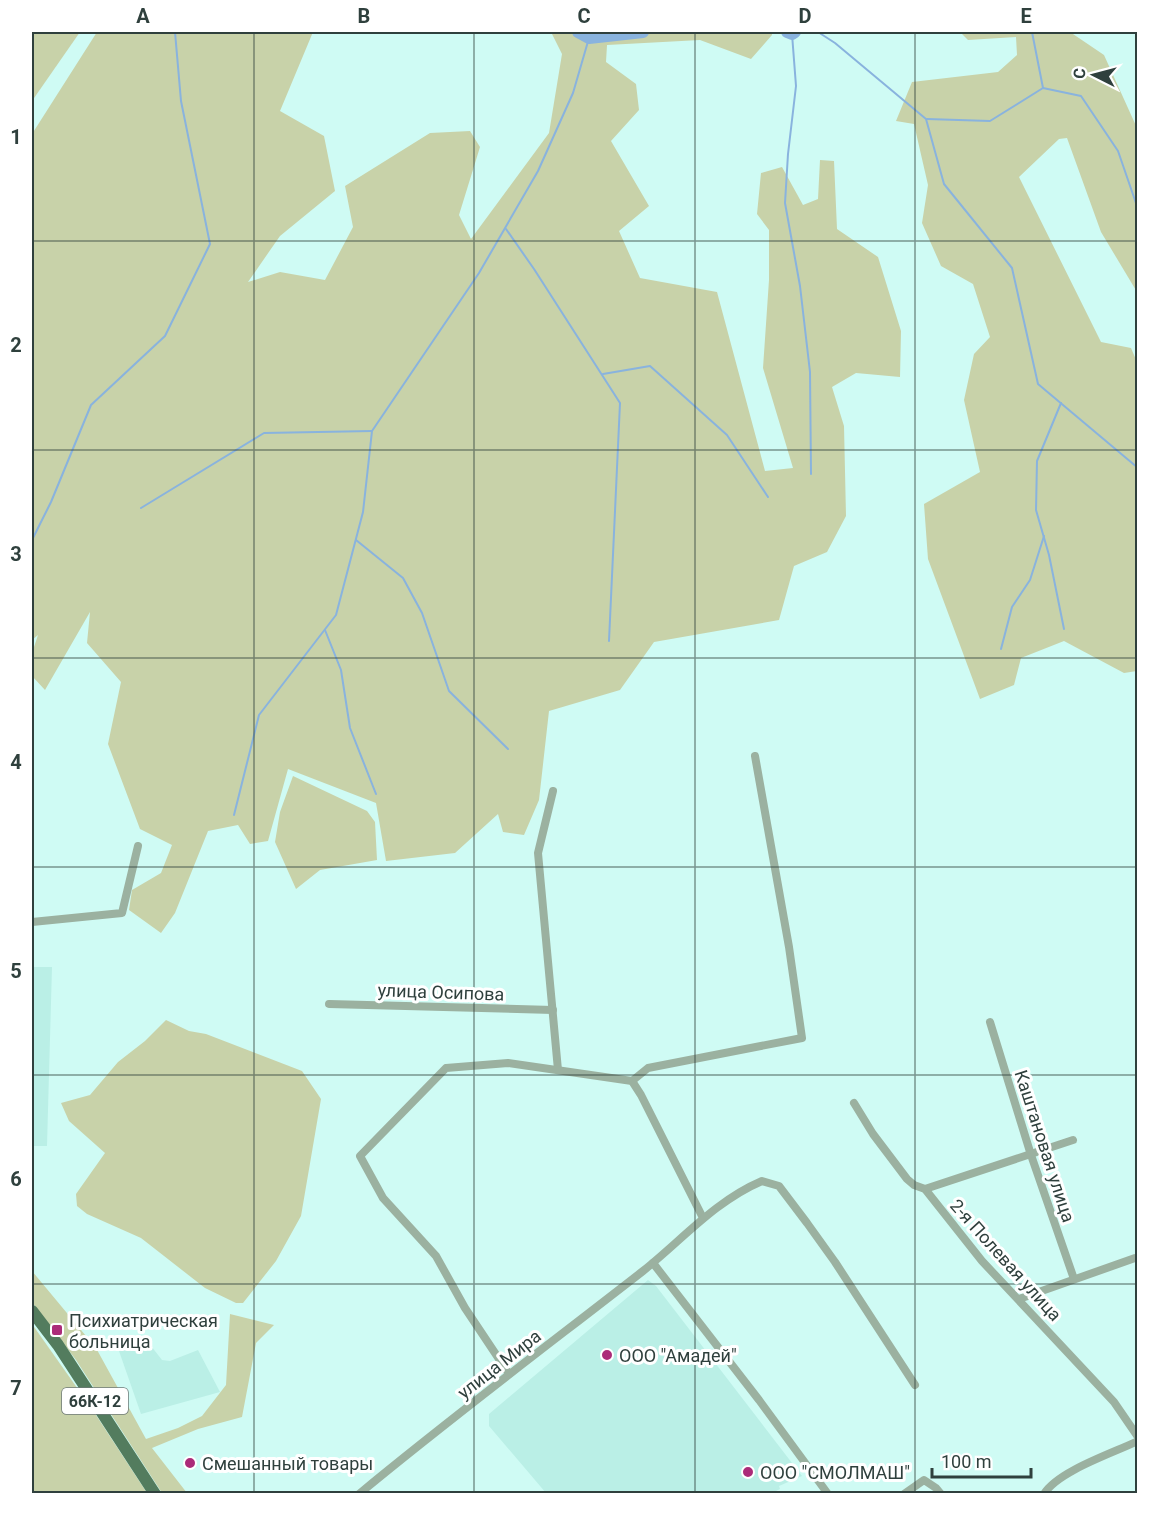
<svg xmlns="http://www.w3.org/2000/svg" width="1169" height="1525" font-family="Roboto,sans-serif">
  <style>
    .built { fill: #baefe6 }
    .green { fill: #c8d2a9 }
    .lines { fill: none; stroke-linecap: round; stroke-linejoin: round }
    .stream { stroke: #89b3de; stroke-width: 2 }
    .river { stroke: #89b3de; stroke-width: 12 }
    .minor { stroke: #9bb1a0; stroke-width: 8 }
    .primary { stroke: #537c5e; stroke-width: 12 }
    .grid { fill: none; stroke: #2f403d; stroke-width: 1.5; stroke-opacity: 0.55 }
    .poi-dot { fill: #ab2b79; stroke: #fff; stroke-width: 2 }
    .labels { text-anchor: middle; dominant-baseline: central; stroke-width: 6; stroke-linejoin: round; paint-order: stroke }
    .shield { fill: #fff; stroke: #6d7977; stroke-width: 1.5 }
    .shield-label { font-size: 16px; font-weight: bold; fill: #2f403d }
    .street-label { font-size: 18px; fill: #2f403d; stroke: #fff }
    .poi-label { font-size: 18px; fill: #2f403d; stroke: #fff; text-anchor: start }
    .neatline { fill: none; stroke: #2f403d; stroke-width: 2 }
    .grid-label { font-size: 20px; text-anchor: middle; font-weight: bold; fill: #2f403d }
  </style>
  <rect width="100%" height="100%" fill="#cffbf4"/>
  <g class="built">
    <polygon points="32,967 52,967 47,1146 32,1146"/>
    <polygon points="648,1280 656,1286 802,1476 779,1486 780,1489 772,1493 546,1493 489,1426 489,1414"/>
    <polygon points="144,1337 162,1360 170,1361 198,1350 220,1392 141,1414 119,1351"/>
  </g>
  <g class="green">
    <polygon points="32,32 80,32 32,101"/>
    <polygon points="97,32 313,32 280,111 324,136 335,191 280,236 248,282 280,272 325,280 353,227 345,186 430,133 470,131 480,147 459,215 471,239 549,133 562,54 551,32 772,32 772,35 751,59 700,40 607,45 606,62 636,84 639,110 611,141 649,206 619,231 640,278 717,292 765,471 793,468 763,368 769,280 769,230 757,214 761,173 782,167 803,205 818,199 820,160 834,161 837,229 878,257 901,331 900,377 856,373 832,387 844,426 846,516 827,552 794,566 779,620 654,642 620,690 549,711 539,800 524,835 503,832 498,814 455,853 386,861 376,803 288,769 268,841 250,844 238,825 208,831 175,913 161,933 129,910 132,890 161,873 172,845 140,829 108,744 121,682 87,643 90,612 45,690 32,676 32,653 38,635 32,640 32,134"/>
    <polygon points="960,32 1070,32 1104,55 1137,128 1137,292 1101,232 1067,138 1059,139 1019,177 1101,342 1131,348 1137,362 1137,671 1124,673 1064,641 1021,658 1014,685 980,699 928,559 924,504 980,472 964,400 974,354 990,337 973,284 941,266 922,223 928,185 914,124 896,121 912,82 998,72 1017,55 1016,37 968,40"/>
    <polygon points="293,776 367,811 375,822 377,860 320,870 296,889 275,842 280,812"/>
    <polygon points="166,1020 189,1031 206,1034 302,1071 321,1099 301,1216 276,1261 243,1303 236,1303 205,1288 141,1238 87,1214 77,1206 76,1194 105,1153 69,1121 61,1103 90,1095 118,1062 145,1041"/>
    <polygon points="32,1271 96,1348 146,1439 178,1428 202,1416 226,1385 230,1314 274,1325 256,1343 242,1417 198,1429 152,1448 187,1493 162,1493 76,1360 32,1302"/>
    <polygon points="32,1324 92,1409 147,1493 32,1493"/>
  </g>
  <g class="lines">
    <g class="stream">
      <polyline points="818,32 835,43 926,119 944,184 1012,268 1038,384 1138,468"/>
      <polyline points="1032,32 1043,88"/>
      <polyline points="792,34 796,86 788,154 785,203 800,286 810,372 811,474"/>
      <polyline points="927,119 990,121 1043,88 1081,96 1118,151 1138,209"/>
      <polyline points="506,229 534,269 620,403 609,641"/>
      <polyline points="603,374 650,366 727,435 768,497"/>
      <polyline points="1061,403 1037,461 1036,510 1049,555 1064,629"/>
      <polyline points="141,508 264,433 372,431"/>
      <polyline points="32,540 51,502 91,405 165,336 210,244 181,101 175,32"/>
      <polyline points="356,540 403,578 422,613 449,691 508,749"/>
      <polyline points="325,630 341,670 350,728 376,794"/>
      <polyline points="1001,649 1012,607 1030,580 1044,536"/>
      <polyline points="234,815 259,715 336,615 363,512 372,431 479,273 538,171 573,93 589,38"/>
    </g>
    <g class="river">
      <polyline points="578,32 589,38 643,32"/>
      <polyline points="787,32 792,34 795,32"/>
    </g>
    <g class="minor">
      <polyline points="553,791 538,853 558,1070"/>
      <polyline points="32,922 122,913 138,846"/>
      <polyline points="329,1004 553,1010"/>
      <polyline points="990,1022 1031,1155 1074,1279"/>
      <polyline points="632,1081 648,1068 802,1038 789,947 755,756"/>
      <polyline points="854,1103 873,1134 907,1179 914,1185 925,1189 982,1261 1114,1402 1138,1437"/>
      <polyline points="925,1189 1073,1140"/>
      <polyline points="653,1263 759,1400 828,1494"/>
      <polyline points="1019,1299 1135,1258"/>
      <polyline points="509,1374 465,1308 436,1256 383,1198 360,1156 446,1068 508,1063 632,1081 641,1095 703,1218"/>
      <path d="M359 1494C452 1417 548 1345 643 1271 682 1240 715 1201 762 1181L779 1186 807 1223 835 1262 915 1385"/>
      <polyline points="904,1494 924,1480 936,1488 941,1494"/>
      <path d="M1044 1494C1058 1471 1113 1453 1138 1441"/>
    </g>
    <polyline class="primary" points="32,1311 58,1345 155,1494"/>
  </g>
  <path class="grid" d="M254 32V1494M474 32V1494M695 32V1494M915 32V1494M32 241H1138M32 450H1138M32 658H1138M32 867H1138M32 1075H1138M32 1284H1138"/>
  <g class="poi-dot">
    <rect x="51" y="1324" width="12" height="12" rx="3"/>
    <circle cx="607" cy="1355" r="6"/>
    <circle cx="190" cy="1463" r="6"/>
    <circle cx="748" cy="1472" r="6"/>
  </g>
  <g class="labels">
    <rect class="shield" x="62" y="1388" width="66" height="26" rx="4.5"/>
    <g class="shield-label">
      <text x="95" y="1401">66К-12</text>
    </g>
    <g class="street-label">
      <text transform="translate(441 992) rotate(2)">улица Осипова</text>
      <text transform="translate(1045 1146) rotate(72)">Каштановая улица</text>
      <text transform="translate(1006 1260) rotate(48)">2-я Полевая улица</text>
      <text transform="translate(499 1364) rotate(-38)">улица Мира</text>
    </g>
    <g class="poi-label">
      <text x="69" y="1320">Психиатрическая<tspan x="69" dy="21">больница</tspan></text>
      <text x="619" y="1355">ООО "Амадей"</text>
      <text x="202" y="1463">Смешанный товары</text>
      <text x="760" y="1472">ООО "СМОЛМАШ"</text>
    </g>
  </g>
  <rect width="1169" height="1525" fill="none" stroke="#ffffff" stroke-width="66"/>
  <g transform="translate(1094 75) rotate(276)" stroke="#ffffff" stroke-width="4.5" paint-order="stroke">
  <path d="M0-4.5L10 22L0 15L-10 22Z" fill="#2f403d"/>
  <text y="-9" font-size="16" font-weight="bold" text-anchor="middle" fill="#2f403d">С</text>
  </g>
  <path d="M932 1468v9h99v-9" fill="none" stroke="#2f403d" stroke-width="3"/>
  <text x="941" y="1468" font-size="18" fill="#2f403d" stroke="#ffffff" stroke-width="4.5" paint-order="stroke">100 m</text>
  <rect x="33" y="33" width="1103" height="1459" class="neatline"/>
  <g class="grid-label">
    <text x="143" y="23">A</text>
    <text x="364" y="23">B</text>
    <text x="584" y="23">C</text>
    <text x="805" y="23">D</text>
    <text x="1026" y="23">E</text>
    <text x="16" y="144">1</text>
    <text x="16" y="352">2</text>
    <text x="16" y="561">3</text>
    <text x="16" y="769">4</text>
    <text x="16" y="978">5</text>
    <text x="16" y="1186">6</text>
    <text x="16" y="1395">7</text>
  </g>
</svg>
